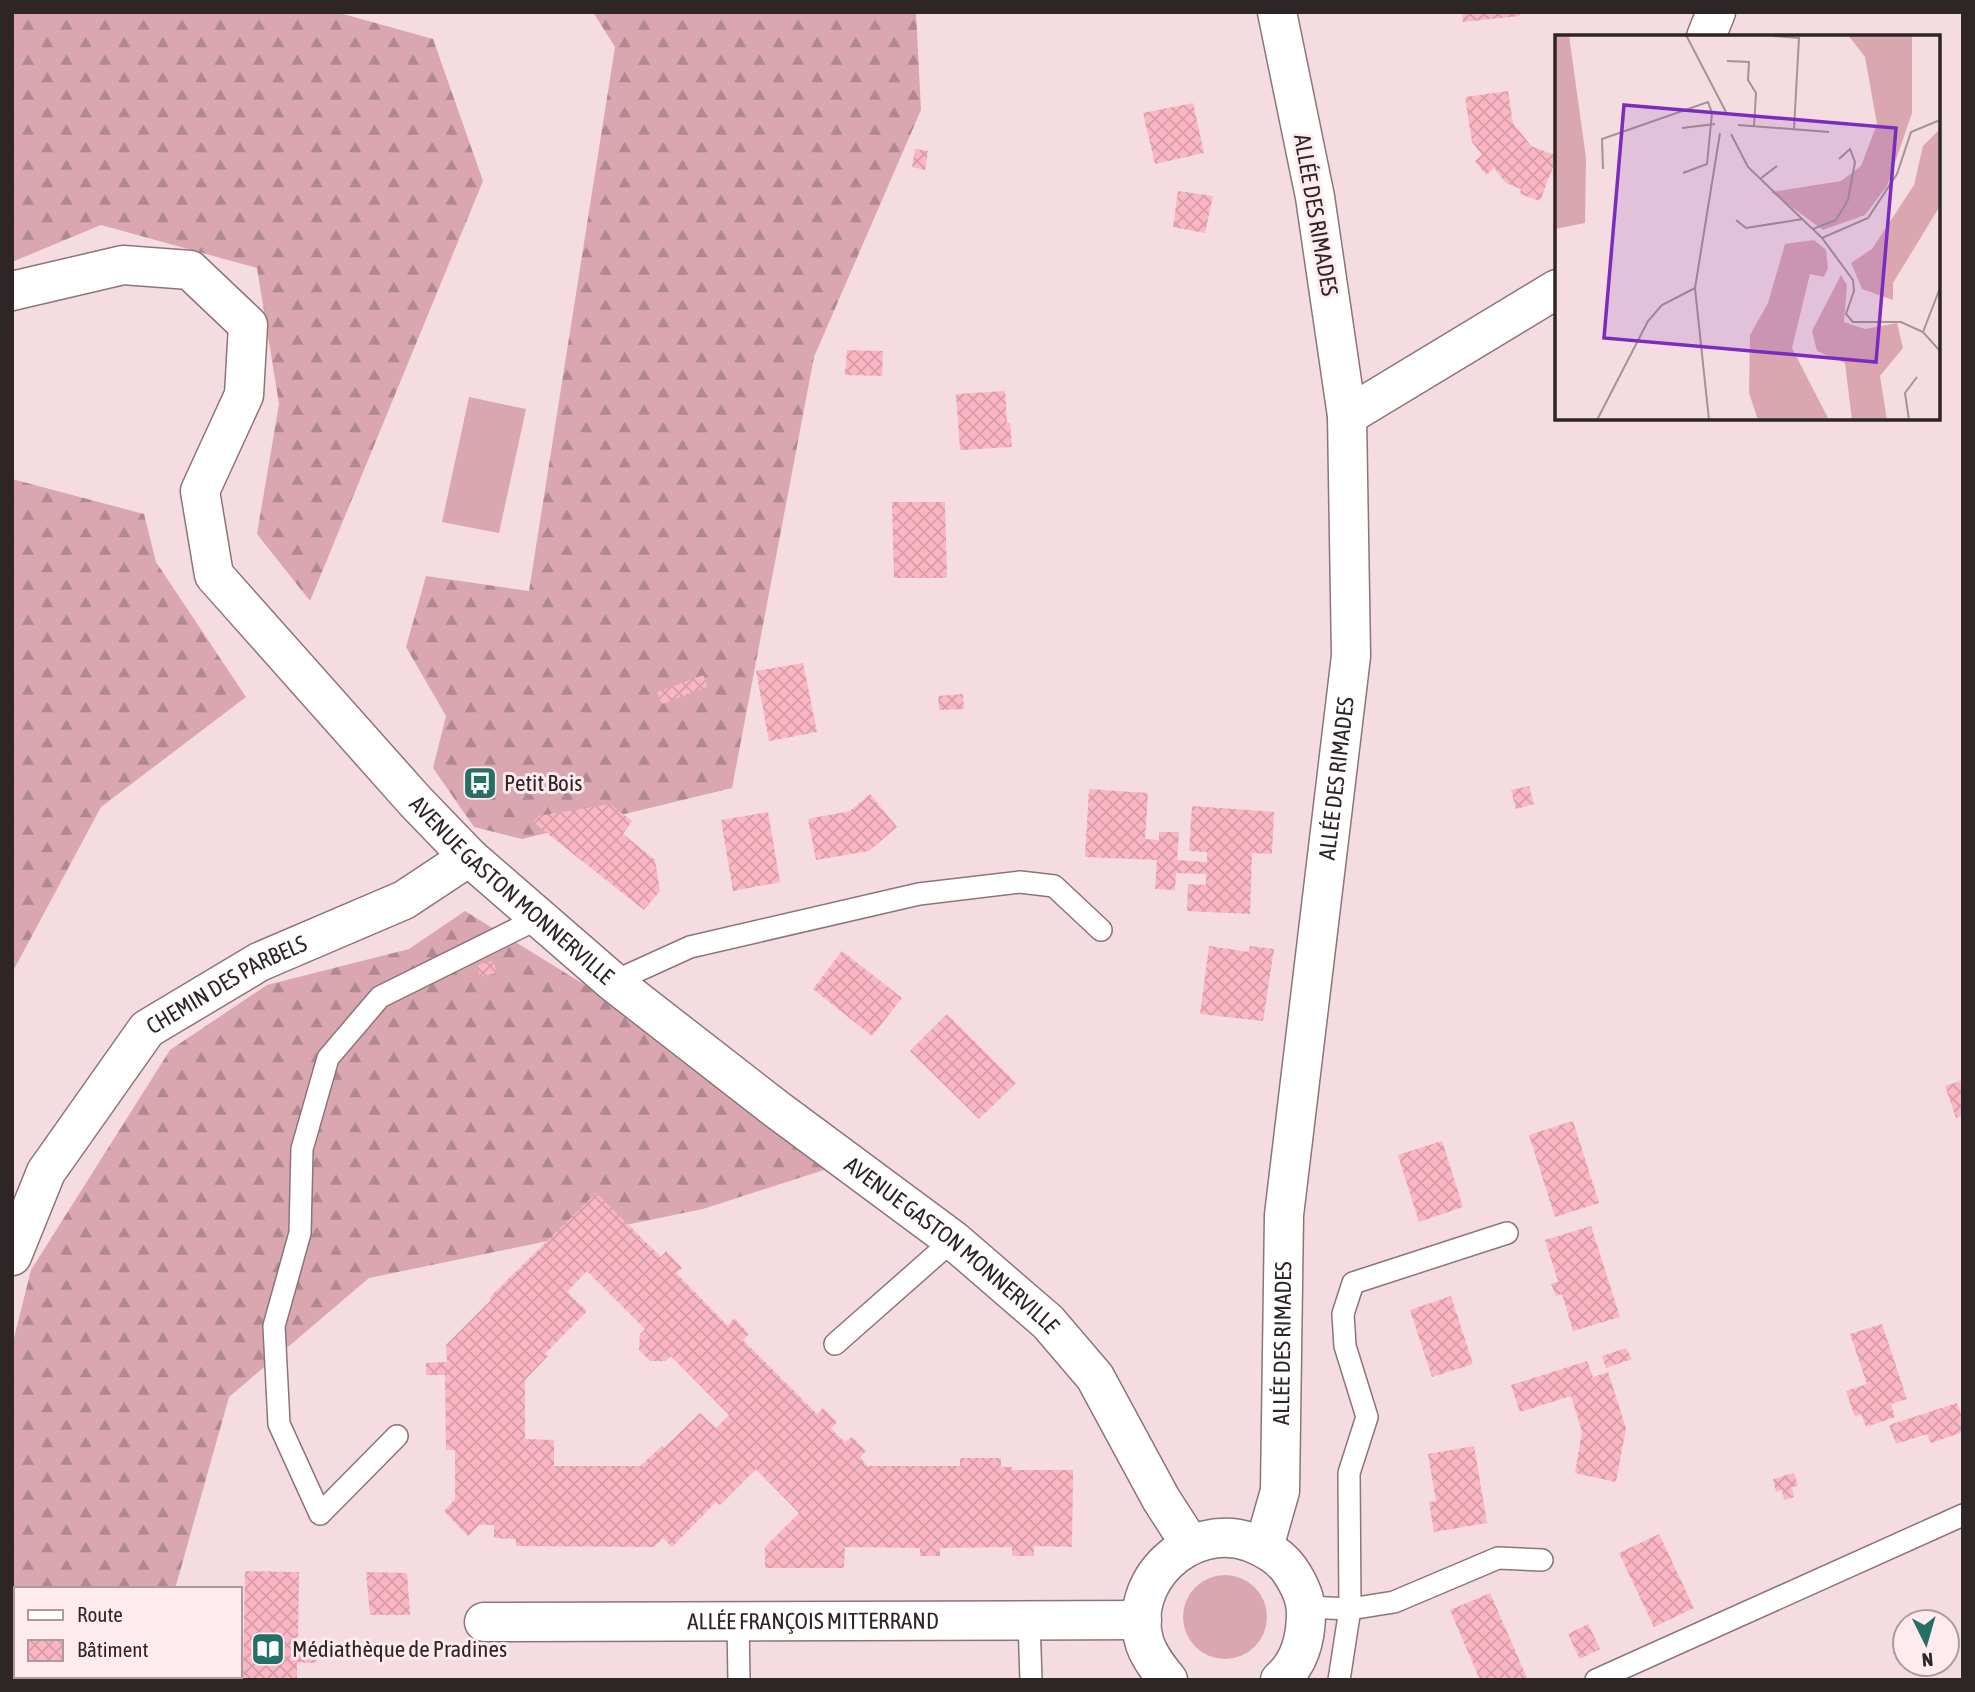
<svg xmlns="http://www.w3.org/2000/svg" width="1975" height="1692" font-family="'Asap Condensed',sans-serif">
  <style>
    .grass { fill: #daa7b1 }
    .forest { fill: url(#forest-firs) }
    .building { fill: url(#building-cross-hatch); fill-rule: evenodd }
    .lines { fill: none; stroke-linecap: round; stroke-linejoin: round }
    .service-casing { stroke: #8c7579; stroke-width: 24 }
    .minor-casing { stroke: #8c7579; stroke-width: 41 }
    .tertiary-casing { stroke: #8c7579; stroke-width: 41 }
    .secondary-casing { stroke: #8c7579; stroke-width: 41 }
    .service { stroke: #fff; stroke-width: 21 }
    .minor { stroke: #fff; stroke-width: 38 }
    .tertiary { stroke: #fff; stroke-width: 38 }
    .secondary { stroke: #fff; stroke-width: 38 }
    .labels { text-anchor: middle; dominant-baseline: central; stroke-width: 6; stroke-linejoin: round; paint-order: stroke }
    .street-label { font-size: 23px; fill: #2e2527; stroke: #ffeaee }
    .poi-label { font-size: 23px; fill: #2e2527; stroke: #ffeaee; text-anchor: start }
    .inset-road { fill: none; stroke: #a59396; stroke-width: 2 }
    .view { fill: #7b2cbf; fill-opacity: 0.15; stroke: #7b2cbf; stroke-width: 3.5 }
    .inset-edge { fill: none; stroke: #2e2527; stroke-width: 3.5 }
  </style>
  <defs>
    <pattern id="forest-firs" width="22" height="20" patternUnits="userSpaceOnUse" patternTransform="scale(1.75)"><rect width="22" height="20" fill="#daa7b1"/><path d="M5 1l3.5 6h-7zM16 11l3.5 6h-7z" fill="#b18890"/></pattern>
    <pattern id="building-cross-hatch" width="8" height="8" patternUnits="userSpaceOnUse" patternTransform="scale(1.75)"><rect width="8" height="8" fill="#fbb6c4"/><path d="M0 0l8 8M0 8l8-8" fill="none" stroke="#d79ca8"/></pattern>
  </defs>
  <rect width="100%" height="100%" fill="#f5dce0"/>
  <g class="grass">
    <polygon points="469,397 526,409 499,533 442,522"/>
    <circle cx="1225" cy="1617" r="42"/>
  </g>
  <g class="forest">
    <polygon points="12,12 336,12 433,39 483,181 310,601 257,534 279,404 257,268 101,225 12,262"/>
    <polygon points="593,12 916,12 921,110 814,357 732,788 522,839 474,827 433,768 446,716 406,647 426,576 529,591 615,47"/>
    <polygon points="12,479 144,514 156,562 246,697 101,807 12,973"/>
    <polygon points="465,911 864,1157 703,1209 369,1278 229,1397 175,1589 16,1589 16,1676 150,1676 149,1680 12,1680 12,1346 31,1270 170,1050 267,985 409,949"/>
  </g>
  <g class="building">
    <polygon points="1462,12 1519,12 1520,16 1463,22"/>
    <polygon points="1508,91 1513,123 1531,146 1557,156 1540,201 1520,194 1521,189 1506,183 1494,168 1486,175 1475,161 1482,155 1472,142 1465,97"/>
    <polygon points="1193,103 1204,153 1155,164 1143,113"/>
    <polygon points="915,149 928,151 925,170 912,167"/>
    <polygon points="1178,191 1213,196 1205,233 1173,227"/>
    <polygon points="847,350 883,351 882,376 845,375"/>
    <polygon points="1005,391 1007,423 1010,423 1012,447 960,450 956,394"/>
    <polygon points="892,502 945,502 947,578 894,578"/>
    <polygon points="803,663 817,732 769,741 756,671"/>
    <polygon points="704,675 707,687 662,704 657,692"/>
    <polygon points="963,694 964,709 939,710 938,696"/>
    <polygon points="1529,786 1534,804 1516,809 1511,790"/>
    <polygon points="1089,789 1148,793 1145,839 1159,840 1159,832 1179,832 1177,860 1207,862 1207,852 1189,851 1192,806 1274,812 1272,854 1252,853 1250,914 1187,911 1188,884 1206,885 1206,874 1176,873 1175,890 1155,889 1157,860 1085,857"/>
    <polygon points="870,794 897,827 869,851 816,860 808,819 850,811"/>
    <polygon points="610,804 632,821 623,834 655,860 660,891 644,910 533,822 538,816"/>
    <polygon points="768,812 780,882 733,891 721,820"/>
    <polygon points="1209,946 1249,952 1250,946 1274,949 1263,1021 1200,1014"/>
    <polygon points="842,951 902,998 872,1036 813,989"/>
    <polygon points="493,961 497,973 480,977 477,965"/>
    <polygon points="947,1014 1016,1083 979,1119 910,1051"/>
    <polygon points="1961,1081 1963,1086 1963,1115 1956,1118 1945,1086"/>
    <polygon points="1573,1121 1599,1203 1555,1217 1529,1135"/>
    <polygon points="1442,1141 1463,1207 1419,1222 1398,1155"/>
    <path d="M596 1193 661 1257 666 1251 682 1268 676 1273 728 1326 734 1318 749 1334 743 1340 817 1414 823 1408 837 1422 831 1429 845 1442 852 1437 866 1451 860 1457 867 1466H960V1458H1001V1467H1012V1470H1073L1072 1547 1034 1546V1556H1012V1547L940 1548V1556H920V1548L845 1547 844 1568H765V1547L799 1513 756 1469 720 1505 716 1502 672 1547 663 1538 654 1547 516 1546V1539L494 1538V1525H479L468 1536 444 1511 455 1499V1450H446L445 1375H426V1363L447 1362 446 1345 491 1300 489 1298ZM587 1271 645 1329 640 1334 639 1350 650 1361H666L671 1356 729 1415 716 1428 700 1413 664 1448 662 1446 640 1466H554V1440L525 1439V1380L548 1356 545 1354 587 1311 567 1292Z"/>
    <polygon points="1591,1226 1620,1317 1573,1331 1562,1294 1556,1296 1551,1284 1558,1281 1545,1240"/>
    <polygon points="1451,1296 1473,1364 1432,1377 1410,1310"/>
    <polygon points="1882,1324 1907,1399 1891,1404 1895,1417 1866,1427 1861,1414 1855,1417 1846,1391 1867,1384 1850,1334"/>
    <polygon points="1626,1348 1632,1359 1606,1368 1602,1356"/>
    <polygon points="1587,1361 1593,1377 1608,1372 1626,1428 1616,1482 1575,1473 1582,1432 1571,1396 1520,1412 1511,1385"/>
    <polygon points="1957,1403 1963,1420 1963,1432 1931,1443 1927,1434 1896,1444 1889,1425"/>
    <polygon points="1474,1446 1487,1523 1434,1532 1429,1502 1436,1501 1428,1454"/>
    <polygon points="1794,1473 1798,1486 1792,1487 1794,1497 1784,1500 1782,1490 1776,1492 1773,1479"/>
    <polygon points="1659,1534 1694,1608 1654,1627 1619,1553"/>
    <polygon points="245,1571 299,1572 298,1640 317,1641 316,1663 297,1662 297,1680 243,1680"/>
    <polygon points="366,1572 407,1573 410,1615 370,1615"/>
    <polygon points="1490,1593 1528,1680 1480,1680 1450,1610"/>
    <polygon points="1588,1624 1600,1649 1580,1659 1568,1634"/>
  </g>
  <g class="lines">
    <g class="service-casing">
      <g id="service">
        <polyline points="613,982 690,947 919,894 1020,882 1054,886 1101,930"/>
        <polyline points="835,1344 953,1240"/>
        <polyline points="397,1436 320,1514 279,1424 274,1326 300,1233 302,1149 328,1058 380,997 539,918"/>
        <polyline points="1306,1607 1350,1609 1394,1602 1498,1558 1542,1560"/>
        <polyline points="1029,1621 1031,1680"/>
        <polyline points="738,1622 739,1680"/>
        <polyline points="1339,1680 1350,1609 1349,1473 1367,1417 1345,1346 1343,1314 1353,1283 1507,1233"/>
        <polyline points="1596,1680 1963,1515"/>
      </g>
    </g>
    <g class="minor-casing">
      <g id="minor">
        <polyline points="1706,37 1716,12"/>
        <polyline points="1347,416 1557,289"/>
        <path id="s1" d="M12 1256 46 1172 147 1029 259 962 404 900 469 857"/>
        <path id="s2" d="M484 1622 1142 1620"/>
      </g>
    </g>
    <g class="tertiary-casing">
      <g id="tertiary">
        <path id="s3" d="M12 291 123 265 190 270 248 325 244 395 200 491 214 575 415 801 469 857 613 982 775 1108 953 1240 1048 1322 1095 1377 1161 1499 1190 1544"/>
      </g>
    </g>
    <g class="secondary-casing">
      <g id="secondary">
        <path id="s4" d="M1264 1547 1280 1491 1284 1215 1351 656 1347 416 1315 197 1277 12"/>
        <path d="M1168 1680C1159 1669 1150 1658 1145 1644 1125 1582 1189 1521 1250 1542 1265 1548 1280 1556 1289 1569 1298 1582 1306 1597 1306 1613 1306 1637 1300 1663 1280 1680"/>
      </g>
    </g>
    <use href="#service" class="service"/>
    <use href="#minor" class="minor"/>
    <use href="#tertiary" class="tertiary"/>
    <use href="#secondary" class="secondary"/>
  </g>
  <defs>
    <g id="bus-square" transform="scale(1.75)"><rect x="-9" y="-9" width="18" height="18" rx="4" fill="#266f68" stroke="#ffeaee"/><path d="M-5-6H5V4H4V6H2V4H-2V6H-4V4H-5ZM-3.5-4V0h7V-4ZM-3.5 1.2v1.5H-2V1.2ZM2 1.2v1.5H3.5V1.2Z" fill="#fff"/></g>
    <g id="library-square" transform="scale(1.75)"><rect x="-9" y="-9" width="18" height="18" rx="4" fill="#266f68" stroke="#ffeaee"/><path d="M-6-4Q-3-5.5-.7-3.5V5Q-3 3-6 4ZM6-4Q3-5.5 .7-3.5V5Q3 3 6 4Z" fill="#fff"/></g>
  </defs>
  <g fill-rule="evenodd">
    <use href="#bus-square" x="480" y="783"/>
    <use href="#library-square" x="268" y="1649"/>
  </g>
  <g class="labels">
    <g class="street-label">
      <text transform="translate(1316 215) rotate(80)">ALLÉE DES RIMADES</text>
      <text stroke="none"><textPath href="#s4" startOffset="774">ALLÉE DES RIMADES</textPath></text>
      <text stroke="none"><textPath href="#s3" startOffset="956">AVENUE GASTON MONNERVILLE</textPath></text>
      <text stroke="none"><textPath href="#s1" startOffset="357">CHEMIN DES PARBELS</textPath></text>
      <text stroke="none"><textPath href="#s3" startOffset="1522">AVENUE GASTON MONNERVILLE</textPath></text>
      <text stroke="none"><textPath href="#s4" startOffset="206">ALLÉE DES RIMADES</textPath></text>
      <text stroke="none"><textPath href="#s2" startOffset="329">ALLÉE FRANÇOIS MITTERRAND</textPath></text>
    </g>
    <g class="poi-label">
      <text x="504" y="783">Petit Bois</text>
      <text x="292" y="1649">Médiathèque de Pradines</text>
    </g>
  </g>
  <g transform="translate(1555 35)">
    <rect width="385" height="385" fill="#f5dce0"/>
    <path d="M0 0H14L31 123 30 188 0 194ZM293 0H357V78L332 151 310 180 268 195 216 157 286 146 306 131 322 89 310 22ZM385 94V171L338 248V265L307 254 296 228 317 214 359 150 368 111ZM259 205 271 215 273 233 269 242 255 239 237 313 274 385H203L194 358 195 300 213 268 230 209ZM286 240 292 250 289 287 310 294 342 288 348 313 325 341 332 385H297L290 328 262 316 257 296Z" fill="#daa7b1"/>
    <path class="inset-road" d="M131 0 171 77M219 1 244 3 239 94M172 26 194 27 193 45 201 58 199 91M183 90 274 97M127 93 160 89M176 99 193 132 267 203 298 245 299 256 291 279 298 287H346L368 297 385 316M48 134 47 104 153 67 157 78 152 129 128 138M205 144 222 131M181 185 191 193 248 184M258 194 281 185 293 165 300 127 295 114 284 124M267 203 313 183 342 139 356 97 385 85M368 297 385 253M42 385 93 286 107 270 140 253M154 385 140 253 165 98M354 385 350 358 362 342"/>
    <path class="view" d="M69 70 341 93 321 327 49 303Z"/>
    <rect width="385" height="385" class="inset-edge"/>
  </g>
  <rect width="1975" height="1692" fill="none" stroke="#2e2527" stroke-width="28"/>
  <rect x="14" y="1587" width="228" height="91" fill="#ffeaee" stroke="#ab9b9e" stroke-width="2"/>
  <rect x="28" y="1610" width="35" height="10" fill="#ffffff" stroke="#ab9b9e" stroke-width="2"/>
  <text x="77" y="1622" font-size="21" fill="#2e2527">Route</text>
  <rect x="28" y="1640" width="35" height="21" fill="url(#building-cross-hatch)" stroke="#ab9b9e" stroke-width="2"/>
  <text x="77" y="1657" font-size="21" fill="#2e2527">Bâtiment</text>
  <g transform="translate(1926 1643) rotate(175)"><circle r="33" fill="#ffeaee" stroke="#ab9b9e" stroke-width="2"/>
  <path d="M0-5L12 26L0 18L-12 26Z" fill="#266f68"/>
  <text y="-10" font-size="19" font-weight="bold" text-anchor="middle" fill="#2e2527">N</text>
  </g>
</svg>
